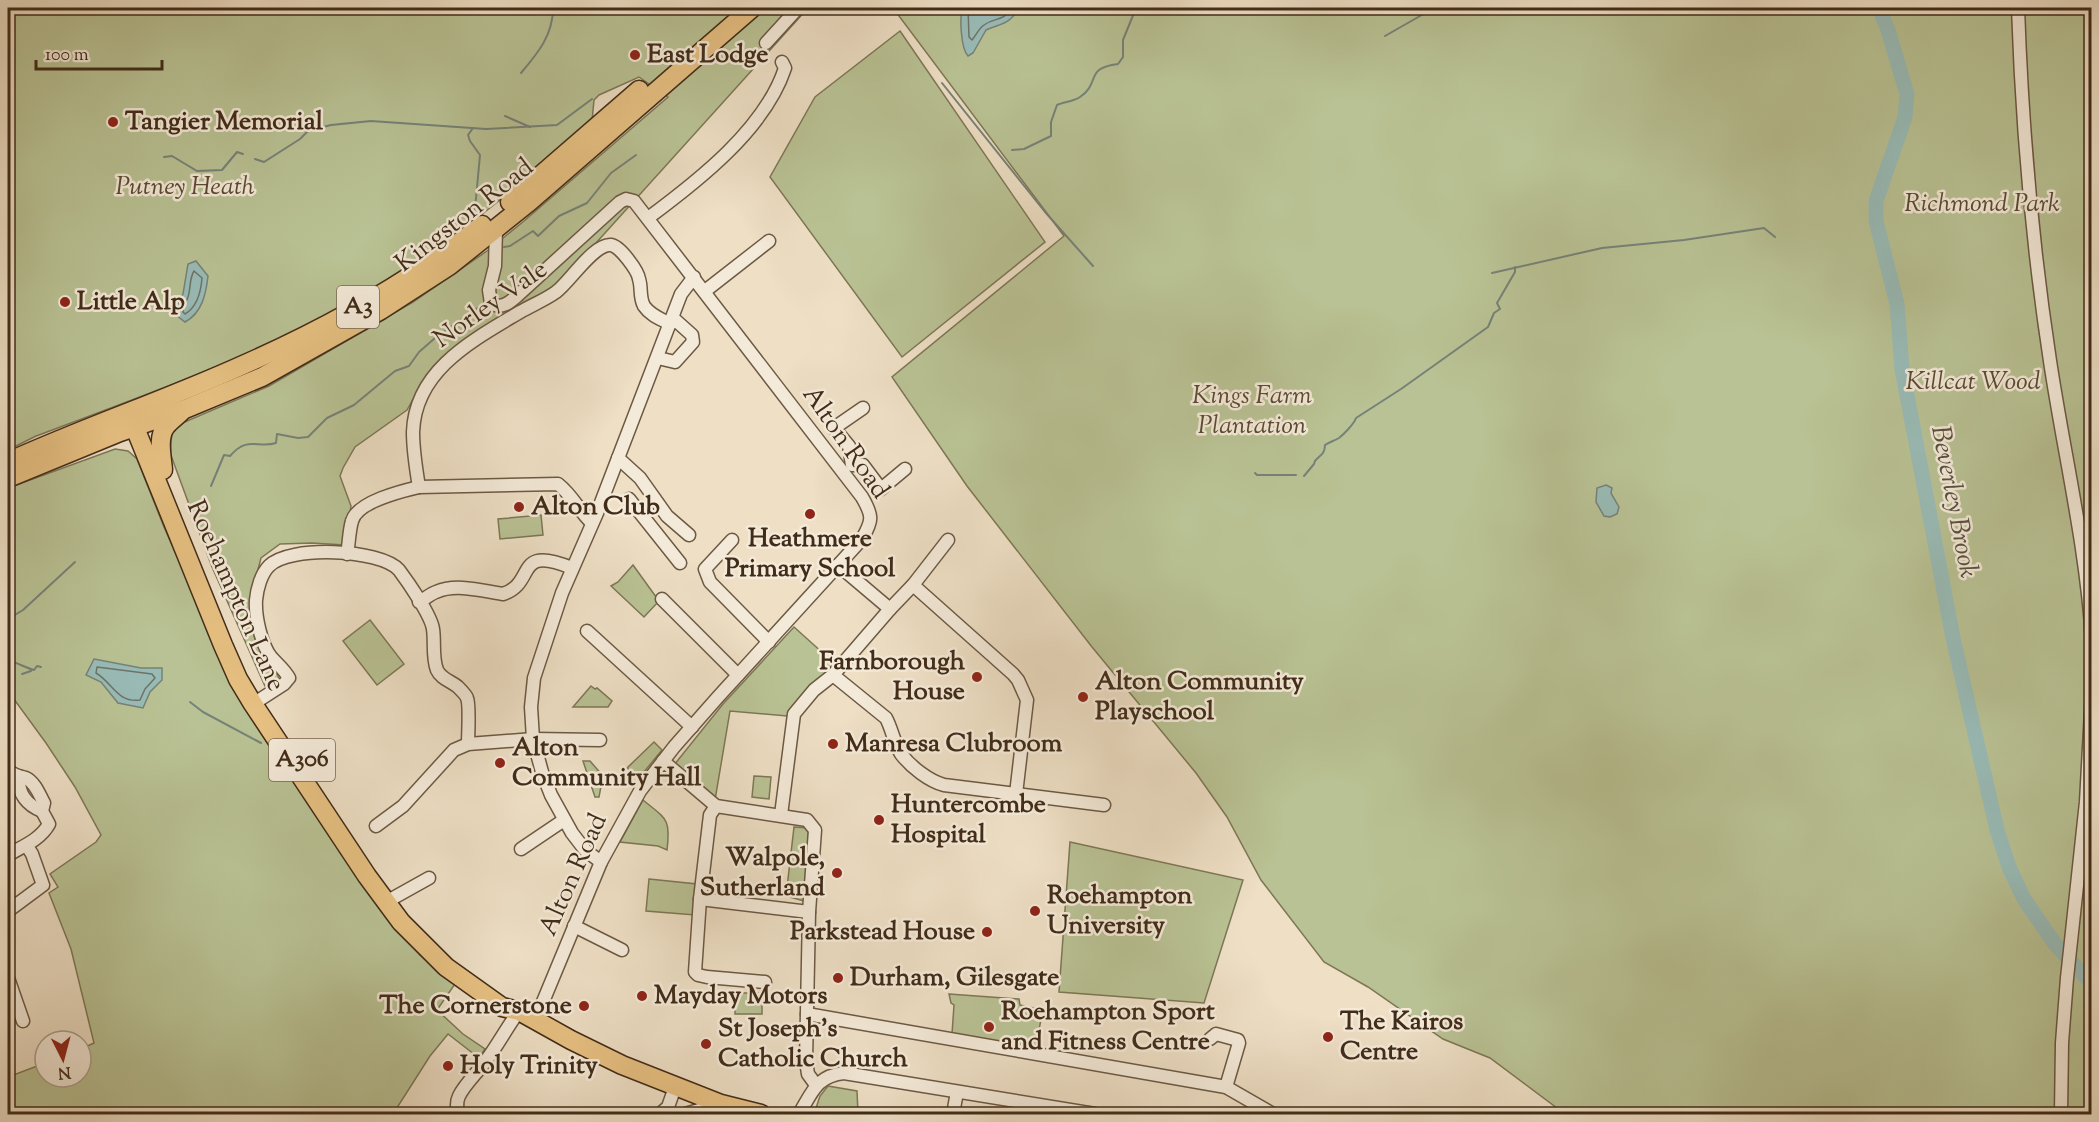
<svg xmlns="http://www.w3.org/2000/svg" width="2099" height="1122" font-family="'Sorts Mill Goudy',serif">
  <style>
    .green { fill: #b9c294; stroke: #7d7756; stroke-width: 1.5 }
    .water { fill: #99bcb7; stroke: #768278; stroke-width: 1.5 }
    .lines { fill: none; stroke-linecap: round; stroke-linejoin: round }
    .shore { stroke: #6d7468; stroke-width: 1.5 }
    .stream { stroke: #768278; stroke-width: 2 }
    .river { stroke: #99bcb7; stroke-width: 15 }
    .minor-casing { stroke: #6c5944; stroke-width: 15 }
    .highway-casing { stroke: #412c19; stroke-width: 21 }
    .minor { stroke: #f4ead9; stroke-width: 12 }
    .highway { stroke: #e7c082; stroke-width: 18 }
    .poi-dot { fill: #8f2418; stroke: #f4ead9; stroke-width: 2 }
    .labels { text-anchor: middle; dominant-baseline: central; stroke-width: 5; stroke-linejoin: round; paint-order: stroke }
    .shield { fill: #f4ead9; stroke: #776553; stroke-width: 1.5 }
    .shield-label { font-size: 24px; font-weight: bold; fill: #412c19 }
    .poi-label { font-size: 26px; font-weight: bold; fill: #412c19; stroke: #f4ead9; text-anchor: start }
    .park-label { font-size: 26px; font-style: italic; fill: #594a32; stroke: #f4ead9 }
    .street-label { font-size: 26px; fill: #412c19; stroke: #f4ead9 }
    .water-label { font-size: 27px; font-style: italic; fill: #575040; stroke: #f4ead9 }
  </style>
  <rect width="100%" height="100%" fill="#eedfc5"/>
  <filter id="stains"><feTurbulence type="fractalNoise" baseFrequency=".00333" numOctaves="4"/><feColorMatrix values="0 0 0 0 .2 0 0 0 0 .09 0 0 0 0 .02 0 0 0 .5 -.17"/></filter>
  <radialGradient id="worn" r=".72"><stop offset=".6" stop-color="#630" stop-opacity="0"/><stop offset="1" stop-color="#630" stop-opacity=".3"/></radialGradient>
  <g class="green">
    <path d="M8 8H808L559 284 420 387 407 410 355 447 343 468 340 476 351 506 345 545 312 543 280 544 261 558 251 597 258 636 281 682 265 686 212 567 169 450 170 435 180 424 269 386 413 302 487 251 524 221 668 97 639 77 599 95 594 100 592 121C554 153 517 188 477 218 433 251 386 282 337 309 241 362 137 398 36 436L8 450Z"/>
    <polygon points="893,8 2091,8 2091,1114 1565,1114 1490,1058 1443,1039 1368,987 1324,962 1261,880 1227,817 1196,773 1092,647 967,486 892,377 1064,236"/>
    <polygon points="900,31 1045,242 902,357 770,177 815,97"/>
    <polygon points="115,449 128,451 137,459 164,527 191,588 294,782 379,908 420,955 455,984 437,1010 463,1034 485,1049 479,1058 448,1034 430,1056 393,1114 8,1114 8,1077 45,1063 45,1077 81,1077 81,1049 94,1043 71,949 49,893 58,887 50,874 96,842 101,835 75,787 46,743 8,691 8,488"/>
    <polygon points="541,515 543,535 500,539 498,519"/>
    <polygon points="633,565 659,601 644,617 611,586 618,582"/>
    <polygon points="370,620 404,664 377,685 343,641"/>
    <polygon points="794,627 834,663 787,716 730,711 715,800 674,765 723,704"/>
    <polygon points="591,686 595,689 597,688 612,701 608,707 573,707"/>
    <polygon points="654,742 662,750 639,778 627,768"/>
    <polygon points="583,761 590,761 603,776 599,797 595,797"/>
    <polygon points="754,776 771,777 769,799 752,797"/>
    <path d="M643 800C666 819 671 818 667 850L658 846 620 842Z"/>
    <polygon points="794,827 809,828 804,901 786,896"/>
    <polygon points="1070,842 1243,880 1204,1003 1059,992"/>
    <polygon points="649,879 697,884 695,915 646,911"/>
    <rect x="735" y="993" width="27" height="21"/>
    <polygon points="949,994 1019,999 1020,1005 1043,1010 1035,1049 952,1034 954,1005 951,1003"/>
    <polygon points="828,1086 857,1091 858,1113 866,1114 814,1114 820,1096"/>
  </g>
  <g class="water">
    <path d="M963 8H1019C1009 25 1002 23 986 30L973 53 968 56C961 49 959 17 963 8Z"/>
    <path d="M196 261 208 276C206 294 202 313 185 322L176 315 177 305 183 294 188 264Z"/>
    <polygon points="1606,485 1612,488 1611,493 1619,507 1617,514 1610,517 1604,516 1596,502 1597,488"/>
    <polygon points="94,659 141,668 162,668 162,680 150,692 143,708 118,703 101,682 86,675"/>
  </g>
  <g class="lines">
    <g class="shore">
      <path d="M968 8 969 37 972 40C976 36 978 29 984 25 995 17 1003 22 1012 8"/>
      <path d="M194 271 202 278C201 291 197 307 185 314L183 312C183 305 186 303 188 297 191 288 189 279 194 271Z"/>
      <path d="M97 667 152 674 155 678 145 689 140 700C117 703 113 683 96 673Z"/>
    </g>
    <g class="stream">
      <polyline points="1385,36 1434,8"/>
      <path d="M521 73C538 53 553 35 553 8"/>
      <polyline points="942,83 1045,212 1093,266"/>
      <polyline points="505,116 530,127"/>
      <polyline points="473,128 468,135 470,141 480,155 475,209"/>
      <polyline points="302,130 308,131 331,125 371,121 486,129 557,125 592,99"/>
      <path d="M1012 150 1024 149 1051 136V122L1057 105C1064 102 1075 101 1080 97 1101 83 1084 68 1118 64L1123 57V40L1136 8"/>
      <polyline points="164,157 172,156 197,171 222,170 237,152 243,154"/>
      <polyline points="255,159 264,162 300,139 308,131"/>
      <polyline points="504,247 510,246 533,231 538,236 559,216 587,203 611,173 636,155"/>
      <polyline points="1492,273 1602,248 1684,240 1764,228 1775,237"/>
      <polyline points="1255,473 1257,475 1296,475"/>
      <path d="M1304 476 1314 464 1315 461C1320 455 1325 454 1325 445 1329 442 1334 441 1339 438 1344 434 1354 424 1356 418L1401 389 1488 327 1494 313 1500 309 1497 303 1515 272V267"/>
      <path d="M211 486 224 455 230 456C248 435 258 449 276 443L277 434 298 438 308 437 327 418 354 405 395 371 409 366 419 352 435 338 479 307"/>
      <polyline points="10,661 13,616 23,610 75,562"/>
      <path d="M8 662 10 661C18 663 26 668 34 670L37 666 41 667"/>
      <polyline points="22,674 31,671"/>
      <polyline points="190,702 203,712 261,743"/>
    </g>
    <polyline class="river" points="1879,8 1888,30 1907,94 1905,117 1876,201 1876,221 1897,304 1902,369 1953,638 1997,830 2009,867 2024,899 2055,944 2092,984"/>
    <g class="minor-casing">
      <g id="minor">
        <path d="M2018 8C2022 126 2032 243 2050 361 2064 454 2086 545 2092 639"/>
        <polyline points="766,43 798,8"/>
        <path d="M648 218C698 181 765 129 785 68L782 62"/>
        <path d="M496 228 495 266 489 290 491 303C502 310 510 302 518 295L620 202 626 199 634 201 862 497C873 516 873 520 862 539L718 697 674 747 640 791 601 862 535 1021"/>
        <polyline points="705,291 769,241"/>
        <polyline points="658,358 675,362 693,342 692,335 673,318"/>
        <polyline points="863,408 834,428 849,446 852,465 863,465 881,489 905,469"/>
        <polyline points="618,458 640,478 667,516 689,535"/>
        <path d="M419 487C416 469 413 451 413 432 415 370 473 340 520 312 532 305 545 300 556 292 569 283 594 243 611 245 620 246 638 271 639 279 642 288 639 297 644 306 650 315 661 319 670 324"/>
        <polyline points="629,499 680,563"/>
        <polyline points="732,540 705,569 710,582 769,642"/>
        <path d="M347 554C349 544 349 531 352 521 357 502 402 491 419 487L558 484C574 497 578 510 592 523"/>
        <polyline points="662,599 738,675"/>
        <path d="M419 602C425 599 430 594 436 592 456 583 483 591 503 594 537 583 513 544 572 568"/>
        <polyline points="890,609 913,585 948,540"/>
        <polyline points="587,631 692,727"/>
        <path d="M833 675 886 718C892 729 894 743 901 754 911 767 929 781 944 785L1016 794 1027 700 1018 680 1013 674 913 585"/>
        <path d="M253 704 284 684 289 678C284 669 277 664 271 657 261 644 255 616 256 600 257 589 261 574 269 566 289 545 380 549 399 570 408 582 431 615 433 629 435 642 432 657 437 670 441 679 451 681 458 687 460 689 466 695 467 698 470 705 468 734 468 744"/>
        <polyline points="663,761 716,806 807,820 815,830 809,912 806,1061 808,1074 816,1085"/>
        <path d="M8 770C14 775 18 776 26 778 35 782 40 796 44 803L42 811 49 824C40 840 23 846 8 855"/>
        <path d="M19 778C18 794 27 805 42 811"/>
        <polyline points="1016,794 1104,805"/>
        <polyline points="716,806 710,815 700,899 695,972 698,975 707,977 765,982"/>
        <polyline points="781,815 794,714 814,690 833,675 890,609 838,565"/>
        <polyline points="376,826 403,806 454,750 468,744 533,739 600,740"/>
        <polyline points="521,849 564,820"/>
        <polyline points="601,862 585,850 572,833 551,795 542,772 533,739 531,707 534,678 562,593 597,513 681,294 694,277"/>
        <polyline points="700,899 809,912"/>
        <polyline points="386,902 429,878"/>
        <polyline points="8,911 43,885 32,854 27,846"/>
        <polyline points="574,926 622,950"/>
        <polyline points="8,978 23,1021"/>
        <polyline points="807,1014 1226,1087 1273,1114"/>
        <polyline points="1210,1039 1216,1034 1238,1040 1239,1043 1226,1087"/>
        <path d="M458 1114C457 1108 456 1102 459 1096 465 1084 477 1073 485 1062 498 1045 507 1027 519 1011"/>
        <polyline points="660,1114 668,1107 675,1087"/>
        <polyline points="685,1114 720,1104"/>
        <path d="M799 1114C812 1093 816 1076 844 1073L1095 1114"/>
        <polyline points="953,1114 957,1092"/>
        <polyline points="2061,1114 2062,1043 2067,978 2086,802 2092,693"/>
      </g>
    </g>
    <g class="highway-casing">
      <g id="highway">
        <polyline points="510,202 639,90"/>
        <polyline points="129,413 223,645 238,679 253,704 367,876 401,922 446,967 502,1007 519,1011 571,1040 622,1065 721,1104 761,1114"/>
        <path d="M8 462C85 427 166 400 243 365 327 328 410 282 482 225"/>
        <path d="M163 470C162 457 157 437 166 426 170 421 176 417 181 412"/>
        <polyline points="8,478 120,432 185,409 262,377 381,310 449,266 529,202 752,8"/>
      </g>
    </g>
    <use href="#minor" class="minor"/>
    <use href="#highway" class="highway"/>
  </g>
  <g class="poi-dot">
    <circle cx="635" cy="55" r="6"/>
    <circle cx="113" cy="122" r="6"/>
    <circle cx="65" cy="302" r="6"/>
    <circle cx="519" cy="507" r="6"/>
    <circle cx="810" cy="514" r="6"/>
    <circle cx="977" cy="677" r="6"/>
    <circle cx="1083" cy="697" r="6"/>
    <circle cx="833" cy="744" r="6"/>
    <circle cx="500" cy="763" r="6"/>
    <circle cx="879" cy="820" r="6"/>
    <circle cx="837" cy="873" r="6"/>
    <circle cx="1035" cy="911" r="6"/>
    <circle cx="987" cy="932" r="6"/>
    <circle cx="838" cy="978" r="6"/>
    <circle cx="642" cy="996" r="6"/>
    <circle cx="584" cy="1006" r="6"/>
    <circle cx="989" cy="1027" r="6"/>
    <circle cx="1328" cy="1037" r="6"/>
    <circle cx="706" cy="1044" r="6"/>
    <circle cx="448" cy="1066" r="6"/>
  </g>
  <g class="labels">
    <g class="shield">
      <rect x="337" y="286" width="42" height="42" rx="4.5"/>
      <rect x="269" y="739" width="66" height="42" rx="4.5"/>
    </g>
    <g class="shield-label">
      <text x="358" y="307">A3</text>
      <text x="302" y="760">A306</text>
    </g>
    <g class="poi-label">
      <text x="647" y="55">East Lodge</text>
      <text x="125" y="122">Tangier Memorial</text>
      <text x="77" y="302">Little Alp</text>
      <text x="531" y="507">Alton Club</text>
      <text x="810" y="539" text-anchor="middle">Heathmere<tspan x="810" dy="30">Primary School</tspan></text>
      <text x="965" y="662" text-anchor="end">Farnborough<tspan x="965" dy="30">House</tspan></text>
      <text x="1095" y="682">Alton Community<tspan x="1095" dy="30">Playschool</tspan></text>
      <text x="845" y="744">Manresa Clubroom</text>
      <text x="512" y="748">Alton<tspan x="512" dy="30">Community Hall</tspan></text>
      <text x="891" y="805">Huntercombe<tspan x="891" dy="30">Hospital</tspan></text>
      <text x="825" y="858" text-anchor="end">Walpole,<tspan x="825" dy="30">Sutherland</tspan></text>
      <text x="1047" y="896">Roehampton<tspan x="1047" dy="30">University</tspan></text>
      <text x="975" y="932" text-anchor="end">Parkstead House</text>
      <text x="850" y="978">Durham, Gilesgate</text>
      <text x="654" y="996">Mayday Motors</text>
      <text x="572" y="1006" text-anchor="end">The Cornerstone</text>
      <text x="1001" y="1012">Roehampton Sport<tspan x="1001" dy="30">and Fitness Centre</tspan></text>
      <text x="1340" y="1022">The Kairos<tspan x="1340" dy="30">Centre</tspan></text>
      <text x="718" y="1029">St Joseph's<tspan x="718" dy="30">Catholic Church</tspan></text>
      <text x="460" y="1066">Holy Trinity</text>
    </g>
    <g class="park-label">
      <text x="185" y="187">Putney Heath</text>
      <text x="1982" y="204">Richmond Park</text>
      <text x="1973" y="382">Killcat Wood</text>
      <text x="1252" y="396">Kings Farm<tspan x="1252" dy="30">Plantation</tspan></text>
    </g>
    <g class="street-label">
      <text transform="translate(465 216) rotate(-38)">Kingston Road</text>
      <text transform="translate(491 305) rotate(-35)">Norley Vale</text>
      <text transform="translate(845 443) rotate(55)">Alton Road</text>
      <text transform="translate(235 596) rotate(66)">Roehampton Lane</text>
      <text transform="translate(574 875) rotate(-66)">Alton Road</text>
    </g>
    <g class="water-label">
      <text transform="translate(1953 502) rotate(79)">Beverley Brook</text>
    </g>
  </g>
  <rect width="2099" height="1122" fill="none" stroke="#eedfc5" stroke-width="30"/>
  <rect x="9" y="9" width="2081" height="1104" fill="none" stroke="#412c19" stroke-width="3"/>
  <rect x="15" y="15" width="2069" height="1092" fill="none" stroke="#412c19" stroke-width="1.5"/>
  <g transform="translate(63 1059) rotate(174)"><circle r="28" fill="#f4ead9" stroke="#ac9e8c" stroke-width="1.5"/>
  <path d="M0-4.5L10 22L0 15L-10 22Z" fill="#8f2418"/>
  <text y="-9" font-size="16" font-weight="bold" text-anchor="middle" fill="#412c19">N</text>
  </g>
  <path d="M36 60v9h126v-9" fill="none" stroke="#412c19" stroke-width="3"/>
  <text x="45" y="60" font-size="18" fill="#412c19" stroke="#f4ead9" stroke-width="4.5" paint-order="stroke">100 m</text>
  <rect width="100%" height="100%" filter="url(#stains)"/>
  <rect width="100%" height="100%" fill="url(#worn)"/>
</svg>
